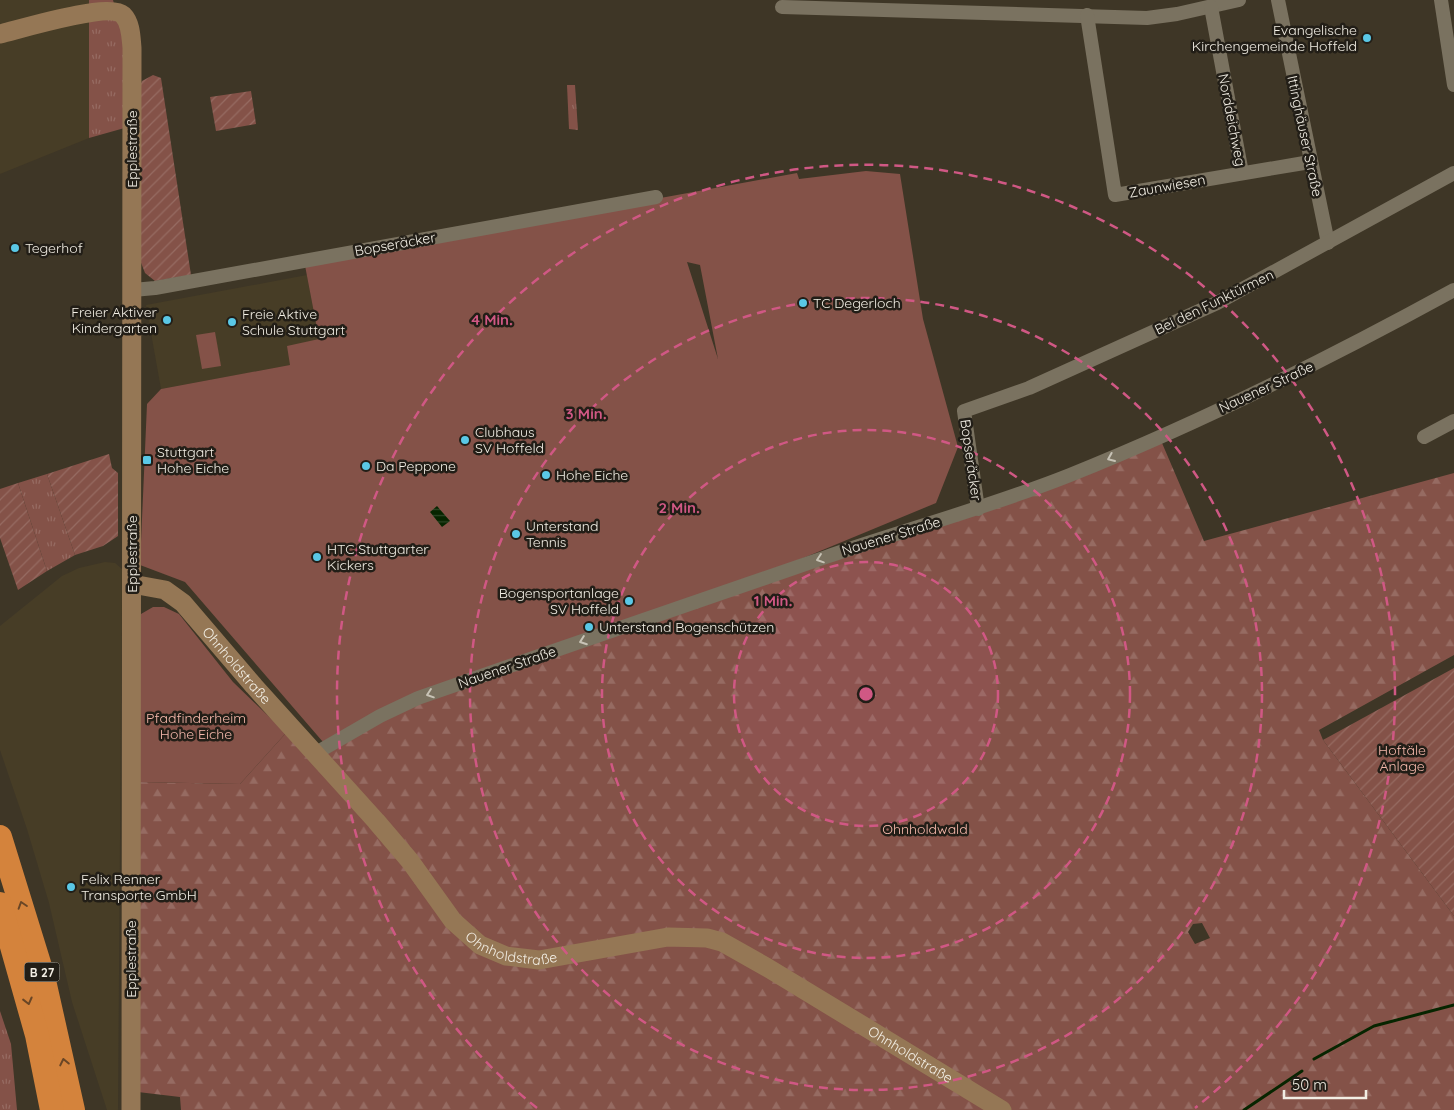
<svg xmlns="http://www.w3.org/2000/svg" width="1454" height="1110" font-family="Quicksand,sans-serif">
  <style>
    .built { fill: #473d26 }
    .grass { fill: url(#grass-tufts) }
    .forest { fill: url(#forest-firs); fill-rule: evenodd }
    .park { fill: #845248; fill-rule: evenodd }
    .garden { fill: url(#garden-furrows) }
    .water { fill: url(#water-rules) }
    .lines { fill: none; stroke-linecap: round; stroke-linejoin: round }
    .stream { stroke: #072500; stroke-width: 3 }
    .street { stroke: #7a7260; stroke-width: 14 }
    .secondary { stroke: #957755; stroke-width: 19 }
    .highway { stroke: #d4833c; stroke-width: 24 }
    .oneway { stroke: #c8c3b6 }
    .oneway2 { stroke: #694626 }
    .ring { fill: none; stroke: #d05884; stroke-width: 2.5; stroke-dasharray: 9 6 }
    .poi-dot { fill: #5ac8e6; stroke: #221e17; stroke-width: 2 }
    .labels { text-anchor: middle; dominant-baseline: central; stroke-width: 5; stroke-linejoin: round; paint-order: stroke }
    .shield { fill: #221e17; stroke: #b4b0a6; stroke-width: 1 }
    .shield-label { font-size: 12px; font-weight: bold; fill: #f2eee4 }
    .poi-label { font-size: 14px; fill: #f2eee4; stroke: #221e17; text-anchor: start }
    .street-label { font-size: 14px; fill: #f2eee4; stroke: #221e17 }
    .park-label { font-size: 14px; fill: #f6b9ac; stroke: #221e17 }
    .centre { fill: #d05884; stroke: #221e17; stroke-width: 2.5 }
    .ring-label { font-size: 15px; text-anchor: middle; font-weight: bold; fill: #d05884; stroke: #221e17; stroke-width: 5; stroke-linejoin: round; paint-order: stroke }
  </style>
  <defs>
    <pattern id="grass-tufts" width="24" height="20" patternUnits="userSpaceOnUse" patternTransform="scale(1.25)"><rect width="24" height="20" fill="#845248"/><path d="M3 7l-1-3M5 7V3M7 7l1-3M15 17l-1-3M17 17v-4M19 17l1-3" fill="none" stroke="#966b62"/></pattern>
    <pattern id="forest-firs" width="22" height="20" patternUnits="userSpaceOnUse" patternTransform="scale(1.25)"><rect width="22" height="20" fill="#845248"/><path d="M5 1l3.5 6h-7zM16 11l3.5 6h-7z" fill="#966b62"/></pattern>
    <pattern id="garden-furrows" width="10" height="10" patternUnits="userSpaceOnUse" patternTransform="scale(1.25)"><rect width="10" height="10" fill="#845248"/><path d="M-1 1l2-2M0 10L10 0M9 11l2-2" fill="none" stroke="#966b62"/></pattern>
    <pattern id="water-rules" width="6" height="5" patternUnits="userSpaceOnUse" patternTransform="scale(1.25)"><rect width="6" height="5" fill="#072500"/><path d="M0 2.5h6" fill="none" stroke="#2c4525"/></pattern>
  </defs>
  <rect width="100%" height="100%" fill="#3e3626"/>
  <g class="built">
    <polygon points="0,0 89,0 89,138 0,174"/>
    <polygon points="307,275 319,339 291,365 161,389 146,305"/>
    <polygon points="105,562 115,563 122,569 118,1110 107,1110 72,1002 49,903 27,829 0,750 0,626 62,576 79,568"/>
  </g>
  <g class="grass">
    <polygon points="89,0 113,0 125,44 128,127 89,138"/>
    <polygon points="567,85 575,85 578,130 569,129"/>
    <polygon points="47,474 75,555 47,571 18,483"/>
    <polygon points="0,1011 11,1044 17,1110 0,1110"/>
  </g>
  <path class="forest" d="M1162 443 1204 541 1454 473V655L1319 730 1323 740 1454 916V1110H181L180 1097 138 1092V782L240 784 286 733 313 759 392 712ZM1202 923 1210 938 1195 944 1188 932 1193 924Z"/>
  <g class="park">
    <path d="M866 171 900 174 923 319 958 447 936 503 784 566 543 650 323 742 185 582 140 565 147 404 161 389 290 365 287 346 319 339 303 255 666 197 797 173 799 179ZM687 262 700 265 718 359Z"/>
    <polygon points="215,332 221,366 202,369 196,335"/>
    <polygon points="153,607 164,607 179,614 233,682 286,733 240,784 138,782 141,614"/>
  </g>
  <g class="garden">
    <polygon points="153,75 161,78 191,275 155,281 145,273 140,260 138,90 142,81"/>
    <polygon points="251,91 256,124 216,131 210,97"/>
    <polygon points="109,454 112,468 118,473 118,536 103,546 75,555 47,474"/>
    <polygon points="18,483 47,571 18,590 0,538 0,489"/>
    <polygon points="1454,668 1454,916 1323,740"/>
  </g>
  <polygon class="water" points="437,506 450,521 442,527 430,512"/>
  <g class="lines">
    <g class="stream">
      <polyline points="1314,1059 1374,1026 1454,1005"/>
      <polyline points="1244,1110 1302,1071"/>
    </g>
    <g class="street">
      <polyline points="1278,0 1328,243"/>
      <polyline points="1441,0 1454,85"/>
      <polyline points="782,7 1147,18 1177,14 1239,0"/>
      <polyline points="1211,7 1242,173"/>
      <polyline points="1087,15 1115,195 1310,162"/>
      <polyline points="133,290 155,288 656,197"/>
      <polyline points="1424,437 1454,421"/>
      <polyline points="978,509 964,411 1029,388 1217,303 1454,173"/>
      <path d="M316 753 380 716 418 698C554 651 689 603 826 557 907 529 990 507 1070 475 1202 422 1330 358 1454 290"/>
    </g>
    <g class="secondary">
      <path d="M0 34C21 29 109 2 123 15 131 23 131 37 132 48L131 1110"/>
      <path id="s1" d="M132 584 165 590 183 603 254 686 376 821 410 861 453 921 480 945 506 956 539 960 668 937 707 938 722 942 768 968 1002 1110"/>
    </g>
    <g class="highway">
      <polyline points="0,837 43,976 73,1110"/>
      <polyline points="0,904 37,1035 52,1110"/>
    </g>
  </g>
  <defs><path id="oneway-chevron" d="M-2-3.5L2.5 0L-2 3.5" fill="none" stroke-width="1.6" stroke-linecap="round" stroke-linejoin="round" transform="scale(1.25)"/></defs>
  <g class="oneway">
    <use href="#oneway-chevron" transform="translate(1111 458) rotate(157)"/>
    <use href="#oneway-chevron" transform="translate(820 559) rotate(161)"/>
    <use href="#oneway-chevron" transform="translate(583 641) rotate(160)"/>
    <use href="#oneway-chevron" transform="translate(430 694) rotate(161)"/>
  </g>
  <g class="oneway2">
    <use href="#oneway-chevron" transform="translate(22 905) rotate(-108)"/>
    <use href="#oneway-chevron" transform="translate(28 1001) rotate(76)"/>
    <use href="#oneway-chevron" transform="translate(64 1062) rotate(-102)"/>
  </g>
  <circle cx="866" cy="694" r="132" fill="#d05884" fill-opacity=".12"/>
  <g class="ring">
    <circle cx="866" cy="694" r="132"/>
    <circle cx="866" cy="694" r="264"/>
    <circle cx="866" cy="694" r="396"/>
    <path d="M537 1108A529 529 0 1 1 1195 1108"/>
  </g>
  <g class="poi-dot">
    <circle cx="1367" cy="38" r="5"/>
    <circle cx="15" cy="248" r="5"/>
    <circle cx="803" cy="303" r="5"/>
    <circle cx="167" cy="320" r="5"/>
    <circle cx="232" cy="322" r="5"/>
    <circle cx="465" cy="440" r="5"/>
    <rect x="142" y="455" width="10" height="10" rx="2.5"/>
    <circle cx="366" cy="466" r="5"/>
    <circle cx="546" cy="475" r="5"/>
    <circle cx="516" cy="534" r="5"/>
    <circle cx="317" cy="557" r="5"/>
    <circle cx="629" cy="601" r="5"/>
    <circle cx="589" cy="627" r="5"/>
    <circle cx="71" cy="887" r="5"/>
  </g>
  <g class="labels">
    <rect class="shield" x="24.5" y="962.5" width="35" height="19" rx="4"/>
    <g class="shield-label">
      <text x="42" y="972">B 27</text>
    </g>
    <g class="poi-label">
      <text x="1357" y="30" text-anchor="end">Evangelische<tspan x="1357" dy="16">Kirchengemeinde Hoffeld</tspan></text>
      <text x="25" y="248">Tegerhof</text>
      <text x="813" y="303">TC Degerloch</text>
      <text x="157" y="312" text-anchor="end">Freier Aktiver<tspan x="157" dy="16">Kindergarten</tspan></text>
      <text x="242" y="314">Freie Aktive<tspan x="242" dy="16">Schule Stuttgart</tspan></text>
      <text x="475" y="432">Clubhaus<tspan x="475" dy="16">SV Hoffeld</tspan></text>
      <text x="157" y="452">Stuttgart<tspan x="157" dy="16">Hohe Eiche</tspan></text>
      <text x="376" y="466">Da Peppone</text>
      <text x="556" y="475">Hohe Eiche</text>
      <text x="526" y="526">Unterstand<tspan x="526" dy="16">Tennis</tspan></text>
      <text x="327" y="549">HTC Stuttgarter<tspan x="327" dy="16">Kickers</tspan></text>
      <text x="619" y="593" text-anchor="end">Bogensportanlage<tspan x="619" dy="16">SV Hoffeld</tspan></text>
      <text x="599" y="627">Unterstand Bogenschützen</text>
      <text x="81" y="879">Felix Renner<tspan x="81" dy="16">Transporte GmbH</tspan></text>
    </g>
    <g class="street-label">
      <text transform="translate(1232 120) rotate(79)">Norddeichweg</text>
      <text transform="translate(1305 136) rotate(78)">Ittinghäuser Straße</text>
      <text transform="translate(132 149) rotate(-90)">Epplestraße</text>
      <text transform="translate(1167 186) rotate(-10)">Zaunwiesen</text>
      <text transform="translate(395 244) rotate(-10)">Bopseräcker</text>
      <text transform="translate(1214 302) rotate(-26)">Bei den Funktürmen</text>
      <text transform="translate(1266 387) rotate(-25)">Nauener Straße</text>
      <text transform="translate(971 460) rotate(82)">Bopseräcker</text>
      <text transform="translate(891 536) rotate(-17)">Nauener Straße</text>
      <text transform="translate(132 554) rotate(-90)">Epplestraße</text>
      <text stroke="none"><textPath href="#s1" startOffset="138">Ohnholdstraße</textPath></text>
      <text transform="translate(507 667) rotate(-19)">Nauener Straße</text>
      <text stroke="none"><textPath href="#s1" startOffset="541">Ohnholdstraße</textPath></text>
      <text transform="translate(131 959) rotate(-90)">Epplestraße</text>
      <text stroke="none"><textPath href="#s1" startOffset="976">Ohnholdstraße</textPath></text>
    </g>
    <g class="park-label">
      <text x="196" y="718">Pfadfinderheim<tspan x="196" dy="16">Hohe Eiche</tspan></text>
      <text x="1402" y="750">Hoftäle<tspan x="1402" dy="16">Anlage</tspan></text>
      <text x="925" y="829">Ohnholdwald</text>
    </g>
  </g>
  <circle cx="866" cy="694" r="8" class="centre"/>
  <g class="ring-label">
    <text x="492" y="325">4 Min.</text>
    <text x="586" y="419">3 Min.</text>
    <text x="679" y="513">2 Min.</text>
    <text x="773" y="606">1 Min.</text>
  </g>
  <path d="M1284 1090v8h82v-8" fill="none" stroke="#f2eee4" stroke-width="2.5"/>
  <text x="1292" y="1090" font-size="15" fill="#f2eee4" stroke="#221e17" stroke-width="4" paint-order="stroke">50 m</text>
</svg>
